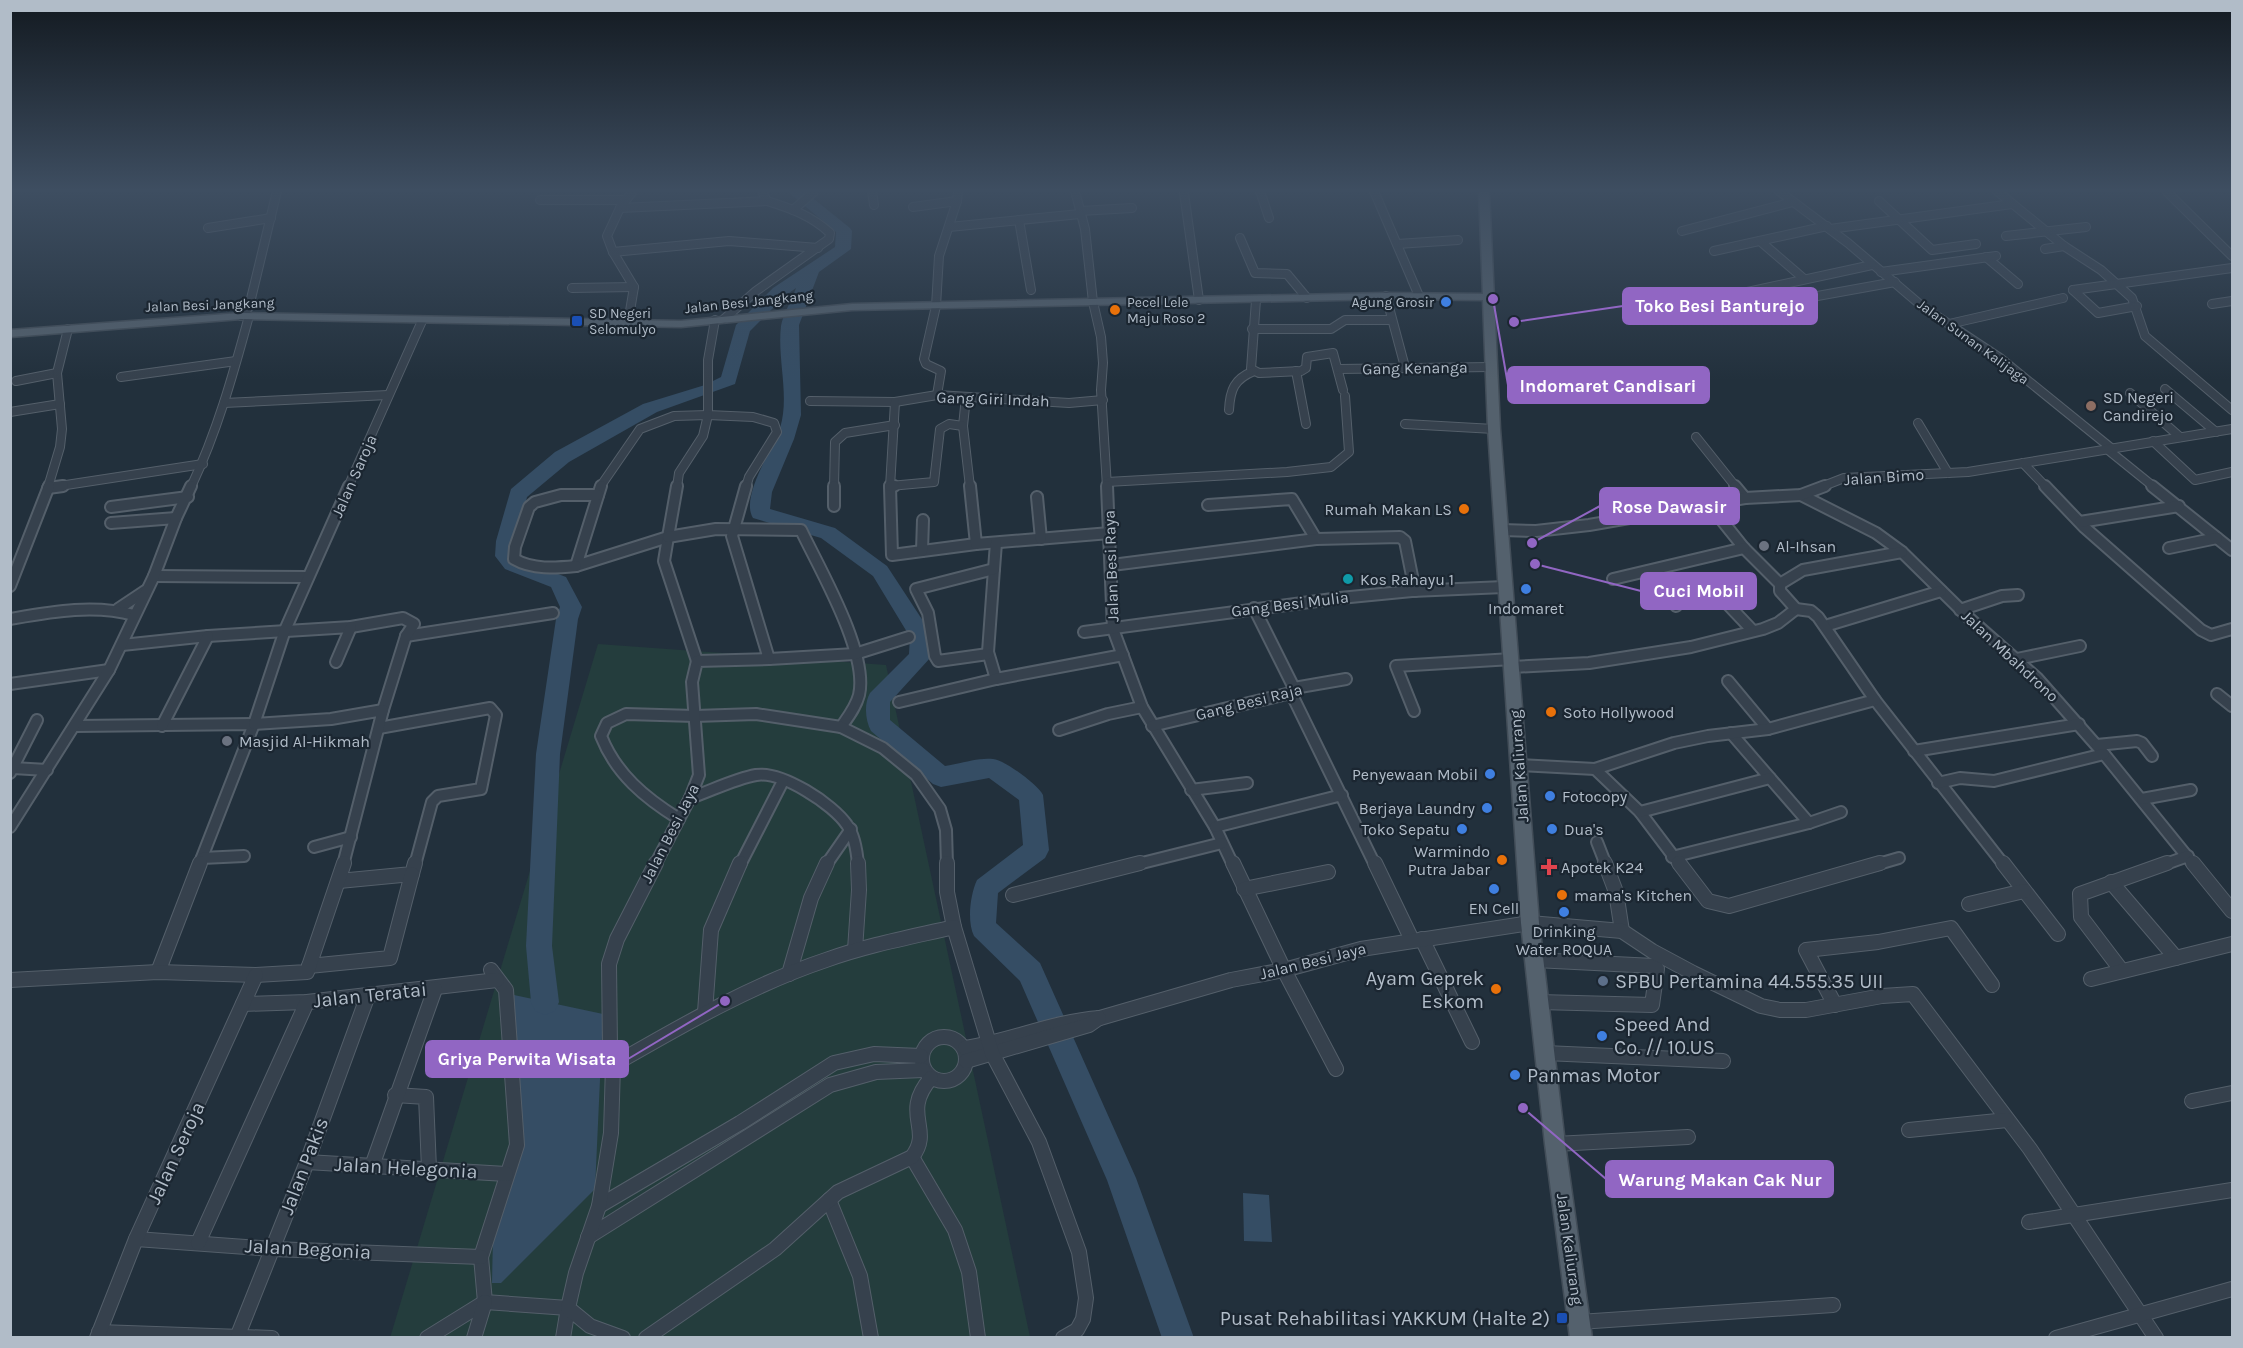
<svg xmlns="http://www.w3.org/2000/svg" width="2243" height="1348" font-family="Karla,sans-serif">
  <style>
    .green { fill: #243d3d }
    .water { fill: #354d64 }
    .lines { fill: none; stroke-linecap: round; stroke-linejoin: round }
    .river { fill: #354d64; fill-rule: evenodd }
    .street-far2-casing { stroke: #545f6a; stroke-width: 10 }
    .street-far1-casing { stroke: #545f6a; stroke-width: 14 }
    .street-casing { stroke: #545f6a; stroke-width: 16 }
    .primary-casing { stroke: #424d58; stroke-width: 3 }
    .street-far2 { stroke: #36414d; stroke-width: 8 }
    .street-far1 { stroke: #36414d; stroke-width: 10 }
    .street { stroke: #36414d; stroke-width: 14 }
    .primary { fill: #54616d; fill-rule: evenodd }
    .shop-dot { fill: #3f7fe0; stroke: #1b2631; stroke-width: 2 }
    .food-dot { fill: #e8710a; stroke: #1b2631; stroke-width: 2 }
    .transit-dot { fill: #1a4fb4; stroke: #1b2631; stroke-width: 2 }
    .education-dot { fill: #8d6e63; stroke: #1b2631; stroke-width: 2 }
    .worship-dot { fill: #6b7280; stroke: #1b2631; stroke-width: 2 }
    .culture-dot { fill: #0f9aa8; stroke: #1b2631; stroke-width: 2 }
    .health-dot { fill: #e0444e; stroke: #1b2631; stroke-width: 2 }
    .service-dot { fill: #5c6f8a; stroke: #1b2631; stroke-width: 2 }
    .labels { text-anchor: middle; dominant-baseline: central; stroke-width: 4.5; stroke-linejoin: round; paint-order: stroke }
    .far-street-label { font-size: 14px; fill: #b1bcc8; stroke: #1b2631 }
    .far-poi-label { font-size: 14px; fill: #b1bcc8; stroke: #1b2631; text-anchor: start }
    .street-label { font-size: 16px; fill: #b1bcc8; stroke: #1b2631 }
    .poi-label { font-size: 16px; fill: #b1bcc8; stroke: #1b2631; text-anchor: start }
    .near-poi-label { font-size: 20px; fill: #b1bcc8; stroke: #1b2631; text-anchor: start }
    .near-street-label { font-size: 20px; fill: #b1bcc8; stroke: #1b2631 }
    .leader { fill: none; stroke: #9166c3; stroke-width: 2 }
    .callout-dot { fill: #9166c3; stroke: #1b2631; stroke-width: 2 }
    .callout { fill: #9166c3; stroke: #9166c3; stroke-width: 2 }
    .callout-label { font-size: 18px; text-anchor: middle; font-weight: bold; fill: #fff }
  </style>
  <rect width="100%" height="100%" fill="#22303c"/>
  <polygon class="green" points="598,644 886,665 1030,1337 390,1338"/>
  <g class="water">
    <polygon points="514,995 603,1014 595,1189 501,1283 492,1283 493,1236 522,1149"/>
    <polygon points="1243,1193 1269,1195 1272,1242 1244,1241"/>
  </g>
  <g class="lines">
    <path class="river" d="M787 191H804L850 228 852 231 851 249 819 272 799 325 801 415 794 439 772 492 770 509 835 528 887 566 929 630 932 636 931 657 890 702V720L945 766C959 764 979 757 993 759 1005 760 1038 785 1043 795L1049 850 1045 858 998 893 996 923 1040 963 1136 1178 1194 1338H1162L1107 1180 1020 981 974 936C967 922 970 895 977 880L1023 845 1019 800 989 778 941 787 933 784 871 731C865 720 864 703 870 693L909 654 910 637 873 576 821 538 753 518C740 497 772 450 780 428 790 396 777 359 781 326 783 314 792 300 796 288L785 296 750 331 735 384 657 412 569 462 527 497 517 541 516 555 519 559 566 577 582 607 578 619 560 754 552 946 559 1002 555 1011 545 1015 535 1011 531 1002 526 946 536 754 556 619 560 607 551 587 505 569 495 556 496 541 511 489 555 452 643 404 705 385 721 377 736 325 773 288 835 247 836 232Z"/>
    <g class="street-far2-casing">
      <g id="street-far2">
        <polyline points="872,191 874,205"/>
        <polyline points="1075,191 1085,229 1093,302 1101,337 1103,363 1101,390 1107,487"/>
        <polyline points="1260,191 1269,218"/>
        <polyline points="1374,191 1419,296"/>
        <polyline points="1779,191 1848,243 1923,307 2000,358 2111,448"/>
        <polyline points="1997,191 2064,246 2101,270 2132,298 2145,336 2232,410"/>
        <polyline points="2166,191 2232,256"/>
        <polyline points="1184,193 1199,300"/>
        <polyline points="540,200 625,200"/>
        <polyline points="1879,201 1932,250 1976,244"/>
        <polyline points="913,207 957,201"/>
        <polyline points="620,208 767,201"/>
        <polyline points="793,210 815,191"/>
        <polyline points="1080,211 1132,208"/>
        <polyline points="1019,220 1031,290"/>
        <polyline points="949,227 1080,214"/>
        <polyline points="208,228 271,218"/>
        <polyline points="1830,229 2012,204"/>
        <polyline points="1682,231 1793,202"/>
        <polyline points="2006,236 2086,227"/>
        <polyline points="1240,238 1255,273 1287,274 1307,298"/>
        <polyline points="1760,241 1803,278"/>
        <polyline points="1397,244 1458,240"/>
        <polyline points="2045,249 2064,246"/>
        <polyline points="1714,251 1827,226"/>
        <polyline points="613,252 729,241 818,248"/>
        <polyline points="1986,257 2018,284"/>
        <polyline points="1881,272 1996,256"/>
        <polyline points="572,288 634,287"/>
        <polyline points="2073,290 2232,268"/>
        <polyline points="2073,290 2098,313 2137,306"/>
        <polyline points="1386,296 1405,367"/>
        <polyline points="1729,296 1872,265"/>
        <polyline points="1256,300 1251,369 1259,373 1301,371 1306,368 1307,357 1333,353 1343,390"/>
        <polyline points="1773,304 1895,282"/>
        <polyline points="2212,304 2232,301"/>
        <polyline points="241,316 249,307 277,191"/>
        <path d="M724 319 756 291 829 239 830 233C812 216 790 208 767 201L762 191"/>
        <polyline points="715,320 708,360 708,415 753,417 774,423 777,432 749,477 746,487"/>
        <polyline points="628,323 634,287 613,252 607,236 620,208 633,191"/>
        <polyline points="1949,324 2063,298"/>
        <polyline points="1252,329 1331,329 1345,320 1391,320"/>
        <polyline points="1339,369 1491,367"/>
        <polyline points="1296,371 1306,424"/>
        <polyline points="121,377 236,361"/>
        <polyline points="16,381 57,373"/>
        <polyline points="2165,389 2216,432"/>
        <polyline points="2130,393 2180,437"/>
        <polyline points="937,395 941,371 926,364 924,359 936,306 939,256 957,201 958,191"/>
        <polyline points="966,397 963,426 970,487"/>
        <polyline points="810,401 895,402 937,395 1069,403 1103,400"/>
        <polyline points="224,403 388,395"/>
        <path d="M1229 410C1230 390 1234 379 1254 371"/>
        <polyline points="10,412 60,404"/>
        <polyline points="1918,423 1948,473"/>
        <polyline points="1405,424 1494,429"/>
        <polyline points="1696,437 1736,487"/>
        <polyline points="2153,441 2195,480 2232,472"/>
        <polyline points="2107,449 2154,487"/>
        <polyline points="2023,463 2046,487"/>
        <polyline points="1107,482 1287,472 1331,467 1349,452 1345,396"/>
        <polyline points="890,486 934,482 940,429 949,424 963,426"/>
        <polyline points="48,487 60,447 62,429 57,373 68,329"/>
        <polyline points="53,487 203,464"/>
        <path d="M191 487C217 432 233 375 249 316"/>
        <polyline points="348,487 422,321"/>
        <polyline points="600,487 640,429 674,416 708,415 703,436 679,473 677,487"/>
        <polyline points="834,487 835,442 845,433 895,425"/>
        <polyline points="890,487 895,402"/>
        <polyline points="1821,487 1844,478 1968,472 2232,429"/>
      </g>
    </g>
    <g class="street-far1-casing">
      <g id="street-far1">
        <polyline points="601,486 576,566 668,537"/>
        <polyline points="890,486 892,555 976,544"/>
        <polyline points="890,486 894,486"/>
        <polyline points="970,486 976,544 1110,533"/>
        <polyline points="1107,486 1113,629 1142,707 1215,827 1233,865"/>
        <polyline points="1735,486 1745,498"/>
        <polyline points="2045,486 2084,527 2201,630 2211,635 2232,629"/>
        <polyline points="2152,486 2232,550"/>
        <polyline points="48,488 63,486"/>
        <polyline points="1801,495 1876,533 1902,552 1969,618 2037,678 2104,754 2194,865"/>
        <polyline points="1037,497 1041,539"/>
        <polyline points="1708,503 1744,548 1780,584"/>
        <polyline points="1208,505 1292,499 1316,539"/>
        <polyline points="834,506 834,486"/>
        <polyline points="111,507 188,497"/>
        <polyline points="2080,522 2179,506"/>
        <polyline points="111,523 176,518"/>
        <polyline points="1502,530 1536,531 1589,525 1745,498 1801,495 1825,486"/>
        <polyline points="668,537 664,561 697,661"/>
        <polyline points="668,537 677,486"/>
        <path d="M668 537 716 529 801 530C819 568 869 653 859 695 856 707 848 717 841 727"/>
        <polyline points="2169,548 2217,538"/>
        <polyline points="922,551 923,520"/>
        <polyline points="1112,565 1316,539 1400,537 1405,541 1415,591"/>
        <path d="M576 566C555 568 533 570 514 559L515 547 529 507 535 502 561 495H598"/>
        <polyline points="994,569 988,652 996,679"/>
        <polyline points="1649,571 1676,606"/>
        <polyline points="154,576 308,577"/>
        <polyline points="1613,579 1744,548"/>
        <polyline points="10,586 49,486"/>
        <polyline points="1717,593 1753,631"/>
        <polyline points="1254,608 1294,688"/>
        <polyline points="118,609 145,591"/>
        <polyline points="1960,610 2002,596 2018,595"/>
        <path d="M10 619C51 612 93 604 134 615"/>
        <polyline points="1825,626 1941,591"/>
        <polyline points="1084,632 1340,598 1412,591 1504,587"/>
        <polyline points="406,636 553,613"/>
        <polyline points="122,645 208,636 351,627 403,618 414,624 406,636 383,710"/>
        <polyline points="988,654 938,661 935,656 928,613 916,589 994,569 996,543"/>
        <polyline points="769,659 855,654 909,637"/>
        <polyline points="2017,659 2080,646"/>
        <polyline points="336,662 351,627"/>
        <polyline points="1512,667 1589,663 1691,647 1763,629 1778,623 1796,609"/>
        <polyline points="1728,681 1768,729"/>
        <polyline points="10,684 109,670"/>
        <polyline points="1291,693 1375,865"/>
        <polyline points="2217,694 2232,706"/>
        <polyline points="1875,700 2004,865"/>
        <polyline points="899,702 996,679 1123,655"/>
        <polyline points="1414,711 1396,666 1512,659"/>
        <polyline points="76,726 254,724 199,865"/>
        <polyline points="162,726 208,636"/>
        <polyline points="1152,726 1295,692 1294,688 1346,679"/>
        <polyline points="379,728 490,708 496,715 481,789 438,796 432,802 415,865"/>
        <polyline points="1059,730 1108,714 1142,707"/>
        <polyline points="1731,733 1809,823"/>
        <polyline points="2097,745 2137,741 2142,743 2152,756"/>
        <polyline points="1914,751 2079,724"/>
        <polyline points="1519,765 1595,769 1674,743 1708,736 1768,729 1875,700 1818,617 1811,611 1796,609 1780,591 1780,584 1803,570 1902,552"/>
        <polyline points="13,768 47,770"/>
        <polyline points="1595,769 1640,812 1680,865"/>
        <polyline points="10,773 37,720"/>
        <polyline points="1938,783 1960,778 1994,781 2104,754"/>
        <polyline points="1191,790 1247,783"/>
        <path d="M690 798C711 791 734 779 756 775 782 771 833 804 847 825 855 836 857 852 858 865"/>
        <polyline points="2142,799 2191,790"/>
        <polyline points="1640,812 1770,778"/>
        <path d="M679 819C645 798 616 774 601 736L607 723 626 714 695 716 756 714 841 727 883 748 916 775 940 809 946 830 947 865"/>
        <polyline points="10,827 109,670 154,576 176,518 191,486"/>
        <polyline points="1215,827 1342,795"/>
        <polyline points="1597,842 1606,865"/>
        <polyline points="314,847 351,837"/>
        <polyline points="1672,857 1809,823 1841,812"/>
        <polyline points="202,858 244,856"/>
        <polyline points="343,865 383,710 331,719 254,724 285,630 349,486"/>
        <polyline points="655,865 690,798 699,775 692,682 697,661 769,659 732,536 746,486"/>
        <polyline points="740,865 783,781"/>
        <polyline points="826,865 851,829"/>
        <polyline points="1134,865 1222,843"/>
        <polyline points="1875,865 1899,858"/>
        <polyline points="2163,865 2188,856"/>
      </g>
    </g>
    <g class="street-casing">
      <g id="street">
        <polyline points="947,863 947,892 954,927"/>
        <polyline points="1233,863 1284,970 1336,1069"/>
        <polyline points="1375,863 1412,940"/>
        <polyline points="1605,863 1616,892 1622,931"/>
        <polyline points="1679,863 1708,901 1729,906 1880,863"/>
        <polyline points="2003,863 2058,934"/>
        <polyline points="2193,863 2232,911"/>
        <polyline points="339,881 412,874 415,863"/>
        <polyline points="2111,882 2176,958"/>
        <polyline points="1244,889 1328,872"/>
        <polyline points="1013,895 1140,863"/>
        <polyline points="1969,904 2024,891"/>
        <polyline points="1422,939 1472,1042"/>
        <polyline points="855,950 859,890 858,863"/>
        <polyline points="1535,960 1654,966 1657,969 1652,1005 1539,1002"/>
        <polyline points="309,966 390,958 412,874"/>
        <polyline points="491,970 506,990 517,1145 481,1257 485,1302 568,1308 563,1338"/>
        <polyline points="2122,971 2081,917 2080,894 2167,863"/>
        <polyline points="158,972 200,863"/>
        <polyline points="789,974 811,898 827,863"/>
        <polyline points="2091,979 2232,944"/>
        <polyline points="10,980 158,972 256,975 307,972 344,863"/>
        <polyline points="243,1004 307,1002 497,980"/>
        <polyline points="1835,1005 1806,950 1878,942 1951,928 1992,985"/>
        <polyline points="705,1012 711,930 740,863"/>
        <circle cx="944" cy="1059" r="22"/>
        <path d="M965 1048C1010 1041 1054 1021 1100 1018L1231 980 1284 970 1361 949 1530 923 1622 931 1652 951 1693 973 1761 1006 1780 1010H1806L1882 996 1913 994 2030 1149 2156 1338"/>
        <polyline points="1545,1053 1723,1061"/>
        <polyline points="966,1061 1089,1025 1099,1018"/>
        <path d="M613 1065C681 1026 751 985 826 960 868 945 911 937 954 927L992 1053 1039 1142 1079 1252 1086 1298 1083 1319 1077 1330 1063 1338"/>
        <polyline points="395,1095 426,1097 429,1169"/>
        <polyline points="2192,1101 2232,1093"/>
        <polyline points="1909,1130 2007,1120"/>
        <polyline points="1555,1144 1688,1137"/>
        <polyline points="912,1157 955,1230 969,1272 978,1338"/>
        <polyline points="307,1162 506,1174"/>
        <polyline points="372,1166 435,989"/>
        <polyline points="829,1200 860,1276 871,1338"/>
        <polyline points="599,1206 740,1123 834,1063 874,1054 921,1056"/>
        <polyline points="2029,1222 2232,1190"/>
        <polyline points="588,1237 830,1085 876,1072 923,1070"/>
        <polyline points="136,1239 273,1249 481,1257"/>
        <polyline points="198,1243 307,1002"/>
        <polyline points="1579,1322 1833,1305"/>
        <polyline points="99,1332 272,1338"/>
        <polyline points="238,1335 307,1162 368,995"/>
        <polyline points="97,1338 136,1239 256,975"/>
        <polyline points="427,1338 485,1302"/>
        <polyline points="474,1338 485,1302"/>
        <polyline points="623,1338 590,1326 568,1308 576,1273 599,1206 611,1133 613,1065 610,1048 609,964 617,939 656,863"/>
        <path d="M646 1338 775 1249 838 1192 912 1157C934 1129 900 1114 931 1078"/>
        <polyline points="2056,1338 2232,1289"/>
      </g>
    </g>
    <g class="primary-casing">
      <polygon id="primary" points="1479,191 1489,191 1500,429 1539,923 1565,1144 1592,1338 1570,1338 1545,1144 1521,923 1488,429 1483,300 1386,299 852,310 681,327 241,319 10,337 10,330 241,313 681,321 852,304 1386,293 1483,294"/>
    </g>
    <use href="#street-far2" class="street-far2"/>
    <use href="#street-far1" class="street-far1"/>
    <use href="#street" class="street"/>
    <use href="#primary" class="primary"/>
  </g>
  <linearGradient id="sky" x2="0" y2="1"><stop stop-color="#131a21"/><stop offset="0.5" stop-color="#3e4e61"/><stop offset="1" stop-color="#3e4e61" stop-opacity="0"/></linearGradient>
  <rect width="2243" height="380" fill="url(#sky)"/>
  <g class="shop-dot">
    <circle cx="1446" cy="302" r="6"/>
    <circle cx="1526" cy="589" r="6"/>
    <circle cx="1490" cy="774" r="6"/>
    <circle cx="1550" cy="796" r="6"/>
    <circle cx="1487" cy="808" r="6"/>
    <circle cx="1462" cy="829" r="6"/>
    <circle cx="1552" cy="829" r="6"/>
    <circle cx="1494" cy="889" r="6"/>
    <circle cx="1564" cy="912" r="6"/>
    <circle cx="1602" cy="1036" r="6"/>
    <circle cx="1515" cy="1075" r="6"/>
  </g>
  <g class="food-dot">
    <circle cx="1115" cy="310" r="6"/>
    <circle cx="1464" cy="509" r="6"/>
    <circle cx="1551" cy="712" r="6"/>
    <circle cx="1502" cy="860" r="6"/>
    <circle cx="1562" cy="895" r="6"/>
    <circle cx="1496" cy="989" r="6"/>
  </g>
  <g class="transit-dot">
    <rect x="571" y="315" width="12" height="12" rx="3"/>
    <rect x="1556" y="1312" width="12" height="12" rx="3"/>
  </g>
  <circle class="education-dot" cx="2091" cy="406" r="6"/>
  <g class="worship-dot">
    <circle cx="1764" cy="546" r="6"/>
    <circle cx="227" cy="741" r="6"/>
  </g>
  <circle class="culture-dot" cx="1348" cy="579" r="6"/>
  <path class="health-dot" d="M1546 858h6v6h6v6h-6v6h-6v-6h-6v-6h6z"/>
  <circle class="service-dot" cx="1603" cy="981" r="6"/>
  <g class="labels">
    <g class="far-street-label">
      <text transform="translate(749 302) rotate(-6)">Jalan Besi Jangkang</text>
      <text transform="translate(210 305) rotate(-2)">Jalan Besi Jangkang</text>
      <text transform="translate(1973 342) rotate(36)">Jalan Sunan Kalijaga</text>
    </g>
    <g class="far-poi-label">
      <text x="1127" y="302">Pecel Lele<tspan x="1127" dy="16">Maju Roso 2</tspan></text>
      <text x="1434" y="302" text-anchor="end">Agung Grosir</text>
      <text x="589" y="313">SD Negeri<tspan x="589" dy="16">Selomulyo</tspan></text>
    </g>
    <g class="street-label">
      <text transform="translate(1415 368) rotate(-1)">Gang Kenanga</text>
      <text transform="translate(993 399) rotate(2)">Gang Giri Indah</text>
      <text transform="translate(354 476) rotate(-66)">Jalan Saroja</text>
      <text transform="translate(1884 477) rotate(-4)">Jalan Bimo</text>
      <text transform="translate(1111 566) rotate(-92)">Jalan Besi Raya</text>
      <text transform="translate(1290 604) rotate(-7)">Gang Besi Mulia</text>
      <text transform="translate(2010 656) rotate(43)">Jalan Mbahdrono</text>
      <text transform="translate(1249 702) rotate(-14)">Gang Besi Raja</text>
      <text transform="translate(1519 766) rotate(-94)">Jalan Kaliurang</text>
      <text transform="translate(670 833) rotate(-63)">Jalan Besi Jaya</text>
      <text transform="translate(1313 961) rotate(-14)">Jalan Besi Jaya</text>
      <text transform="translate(1570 1249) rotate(82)">Jalan Kaliurang</text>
    </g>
    <g class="poi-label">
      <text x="2103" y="397">SD Negeri<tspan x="2103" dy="18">Candirejo</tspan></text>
      <text x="1452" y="509" text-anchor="end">Rumah Makan LS</text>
      <text x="1776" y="546">Al-Ihsan</text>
      <text x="1360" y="579">Kos Rahayu 1</text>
      <text x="1526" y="608" text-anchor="middle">Indomaret</text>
      <text x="1563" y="712">Soto Hollywood</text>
      <text x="239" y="741">Masjid Al-Hikmah</text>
      <text x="1478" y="774" text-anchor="end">Penyewaan Mobil</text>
      <text x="1562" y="796">Fotocopy</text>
      <text x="1475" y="808" text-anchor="end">Berjaya Laundry</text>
      <text x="1450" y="829" text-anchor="end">Toko Sepatu</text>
      <text x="1564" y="829">Dua's</text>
      <text x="1490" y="851" text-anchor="end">Warmindo<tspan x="1490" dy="18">Putra Jabar</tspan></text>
      <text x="1561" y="867">Apotek K24</text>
      <text x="1574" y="895">mama's Kitchen</text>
      <text x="1494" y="908" text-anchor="middle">EN Cell</text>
      <text x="1564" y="931" text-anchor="middle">Drinking<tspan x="1564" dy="18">Water ROQUA</tspan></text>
    </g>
    <g class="near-poi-label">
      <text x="1484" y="978" text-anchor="end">Ayam Geprek<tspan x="1484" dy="23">Eskom</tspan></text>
      <text x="1615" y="981">SPBU Pertamina 44.555.35 UII</text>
      <text x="1614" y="1024">Speed And<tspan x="1614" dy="23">Co. // 10.US</tspan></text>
      <text x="1527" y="1075">Panmas Motor</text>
      <text x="1550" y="1318" text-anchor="end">Pusat Rehabilitasi YAKKUM (Halte 2)</text>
    </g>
    <g class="near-street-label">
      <text transform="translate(370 995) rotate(-6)">Jalan Teratai</text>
      <text transform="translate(176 1153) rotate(-65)">Jalan Seroja</text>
      <text transform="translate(304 1166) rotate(-69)">Jalan Pakis</text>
      <text transform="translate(406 1168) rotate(3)">Jalan Helegonia</text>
      <text transform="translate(308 1249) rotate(3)">Jalan Begonia</text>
    </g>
  </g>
  <path class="leader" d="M1514 322L1623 306M1493 299L1508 385M1532 543L1600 506M1535 564L1641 591M725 1001L628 1059M1523 1108L1606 1179"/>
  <g class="callout-dot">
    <circle cx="1514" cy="322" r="6"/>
    <circle cx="1493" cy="299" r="6"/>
    <circle cx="1532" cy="543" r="6"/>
    <circle cx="1535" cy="564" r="6"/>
    <circle cx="725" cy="1001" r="6"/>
    <circle cx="1523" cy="1108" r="6"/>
  </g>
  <g class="callout">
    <rect x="1623" y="288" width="194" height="36" rx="6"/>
    <rect x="1508" y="367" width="201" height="36" rx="6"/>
    <rect x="1600" y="488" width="139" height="36" rx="6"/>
    <rect x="1641" y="573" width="115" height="36" rx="6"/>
    <rect x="426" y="1041" width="202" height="36" rx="6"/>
    <rect x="1606" y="1161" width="227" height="36" rx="6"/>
  </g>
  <g class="callout-label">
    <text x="1720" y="312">Toko Besi Banturejo</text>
    <text x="1608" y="392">Indomaret Candisari</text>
    <text x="1669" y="513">Rose Dawasir</text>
    <text x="1699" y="597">Cuci Mobil</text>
    <text x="527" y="1065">Griya Perwita Wisata</text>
    <text x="1720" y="1186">Warung Makan Cak Nur</text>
  </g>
  <rect width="2243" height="1348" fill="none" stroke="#b1bcc8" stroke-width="24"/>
</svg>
